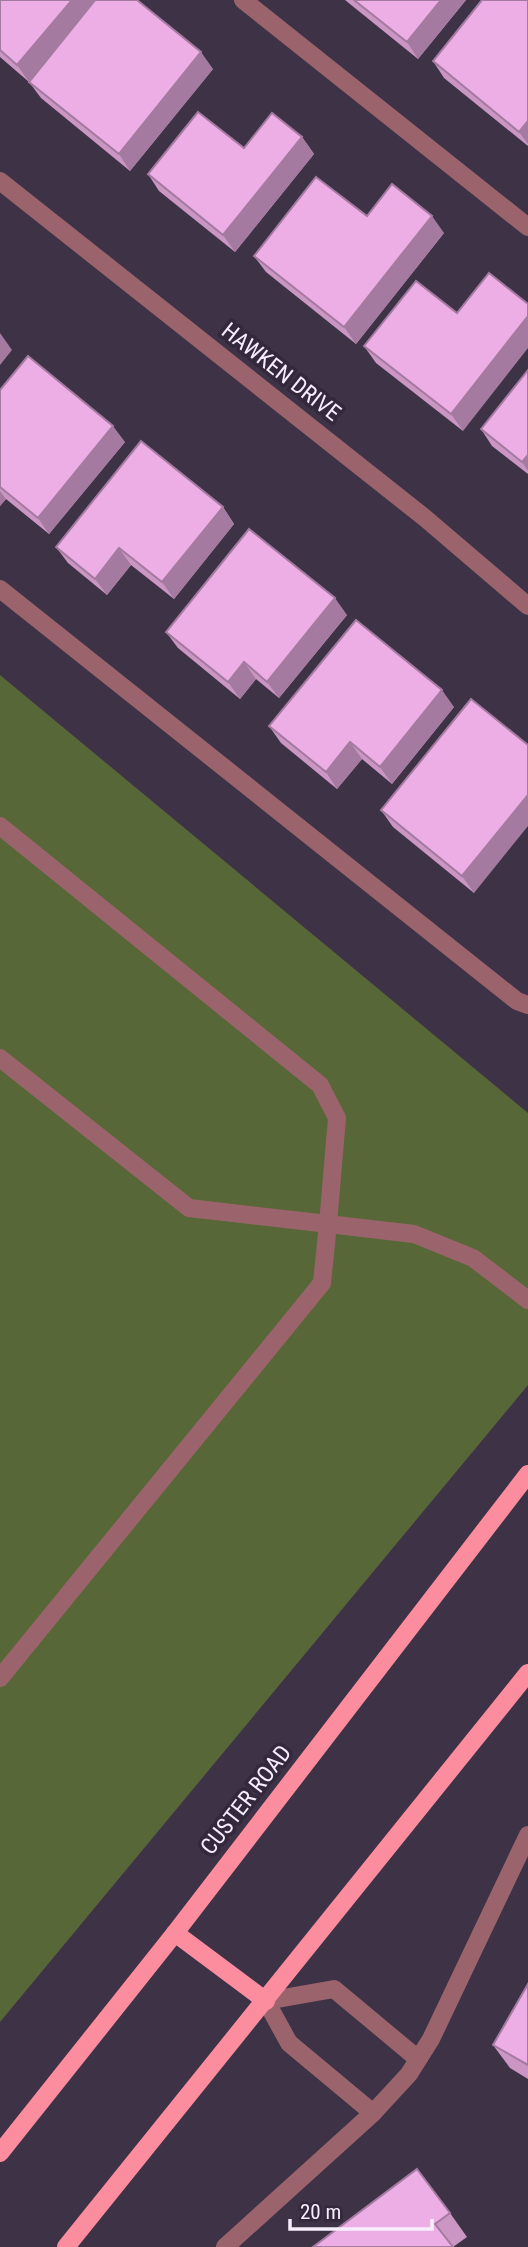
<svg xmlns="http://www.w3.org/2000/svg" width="528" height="2247" font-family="'Roboto Condensed',sans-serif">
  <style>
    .park { fill: #586737 }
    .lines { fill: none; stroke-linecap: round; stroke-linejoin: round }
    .service { stroke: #9b646c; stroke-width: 18 }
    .minor { stroke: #9b646c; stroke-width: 18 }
    .primary { stroke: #fc8d9e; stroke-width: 18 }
    .wall { fill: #cb96c4 }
    .shaded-wall { fill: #a57aa0 }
    .building { fill: #ecaee4; stroke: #a57aa0; stroke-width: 2 }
    .labels { text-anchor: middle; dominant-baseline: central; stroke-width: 7; stroke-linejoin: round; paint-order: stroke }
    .street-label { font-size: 23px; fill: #f6eefc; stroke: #34283d }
  </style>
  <rect width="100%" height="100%" fill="#3e3247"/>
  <polygon class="park" points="0,675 528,1113 528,1385 0,2022"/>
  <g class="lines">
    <g class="service">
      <polyline points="243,0 528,227"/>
      <polyline points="0,589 517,1001 528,1005"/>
      <polyline points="0,826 320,1085 337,1118 328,1224 414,1234 473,1258 528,1300"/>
      <polyline points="0,1058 189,1208 328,1224 322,1283 0,1678"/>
      <polyline points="373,2113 289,2043 266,2001 334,1989 418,2059"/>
      <polyline points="225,2247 373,2113 409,2074 431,2039 528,1835"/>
    </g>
    <polyline class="minor" points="0,181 425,518 528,606"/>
    <g class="primary">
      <polyline points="175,1933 266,2001"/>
      <polyline points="0,2153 175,1933 528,1474"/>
      <polyline points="66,2247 528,1673"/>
    </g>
  </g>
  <g class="wall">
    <polygon points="0,0 213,69 130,171 41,98 29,82 0,57"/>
    <polygon points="345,0 466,0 418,59"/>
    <polygon points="528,0 528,146 444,78 433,61"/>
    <polygon points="302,137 314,154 235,252 159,191 148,174 244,148"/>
    <polygon points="367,216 444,233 356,344 266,272 254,256"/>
    <polygon points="416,281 463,431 376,363 364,346"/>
    <polygon points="528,370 528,474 492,446 481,429"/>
    <polygon points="0,390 125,442 49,534 6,499 0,506"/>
    <polygon points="223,507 234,524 174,599 131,565 107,595 68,563 56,547"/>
    <polygon points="347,615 279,698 256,679 240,699 178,648 166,632"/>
    <polygon points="471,699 474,893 393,827 381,810"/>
    <polygon points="454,707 392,784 362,759 337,789 281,743 269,726"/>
    <polygon points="528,1984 528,2079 510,2068 493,2045"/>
    <polygon points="450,2213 467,2237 453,2247 313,2247"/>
  </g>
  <g class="shaded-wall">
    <polygon points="72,0 97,0 29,82 17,65"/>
    <polygon points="441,0 466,0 418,59 407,42"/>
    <polygon points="201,52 213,69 130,171 119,154"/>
    <polygon points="528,121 528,144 519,132"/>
    <polygon points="302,137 314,154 235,252 223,235"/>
    <polygon points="432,216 444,233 356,344 344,327"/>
    <polygon points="528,316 528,348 463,431 451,414"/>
    <polygon points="0,333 12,350 0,365"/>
    <polygon points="113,426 125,442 49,534 38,518"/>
    <polygon points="528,455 528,471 522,462"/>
    <polygon points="0,491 6,499 0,506"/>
    <polygon points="223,507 234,524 174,599 162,582"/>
    <polygon points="119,548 131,565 107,595 95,579"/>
    <polygon points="335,598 347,615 279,698 267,682"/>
    <polygon points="244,662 256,679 240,699 228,682"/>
    <polygon points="442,690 454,707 392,784 380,767"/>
    <polygon points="350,742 362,759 337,789 326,772"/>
    <polygon points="528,795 528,826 474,893 462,876"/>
  </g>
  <g class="building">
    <polygon points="0,0 72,0 17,65 0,50"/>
    <polygon points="95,0 137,0 201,52 119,154 29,82"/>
    <polygon points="354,0 441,0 407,42"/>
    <polygon points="482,0 528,0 528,121 519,132 433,61"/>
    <polygon points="198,112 244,148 272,113 302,137 223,235 148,174"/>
    <polygon points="316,177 367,216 392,184 432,216 344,327 254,256"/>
    <polygon points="489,273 528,304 528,316 451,414 364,346 416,281 457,313"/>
    <polygon points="28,356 113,426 38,518 0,487 0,390"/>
    <polygon points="528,370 528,455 522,462 481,429"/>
    <polygon points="141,441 223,507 162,582 119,548 95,579 56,547"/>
    <polygon points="249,529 335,598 267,682 244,662 228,682 166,632"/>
    <polygon points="356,620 442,690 380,767 350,742 326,772 269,726"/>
    <polygon points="471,699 528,745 528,795 462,876 381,810"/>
    <polygon points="528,1984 528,2065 493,2045"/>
    <polygon points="417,2169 450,2213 435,2224 453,2247 313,2247"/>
  </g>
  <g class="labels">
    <g class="street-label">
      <text transform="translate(281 372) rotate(38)">HAWKEN DRIVE</text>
      <text transform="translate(246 1800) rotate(-52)">CUSTER ROAD</text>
    </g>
  </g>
  <path d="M290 2219v10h142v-10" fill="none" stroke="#f6eefc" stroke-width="3.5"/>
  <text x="300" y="2219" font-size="21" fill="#f6eefc" stroke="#34283d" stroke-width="5" paint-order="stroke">20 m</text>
</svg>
